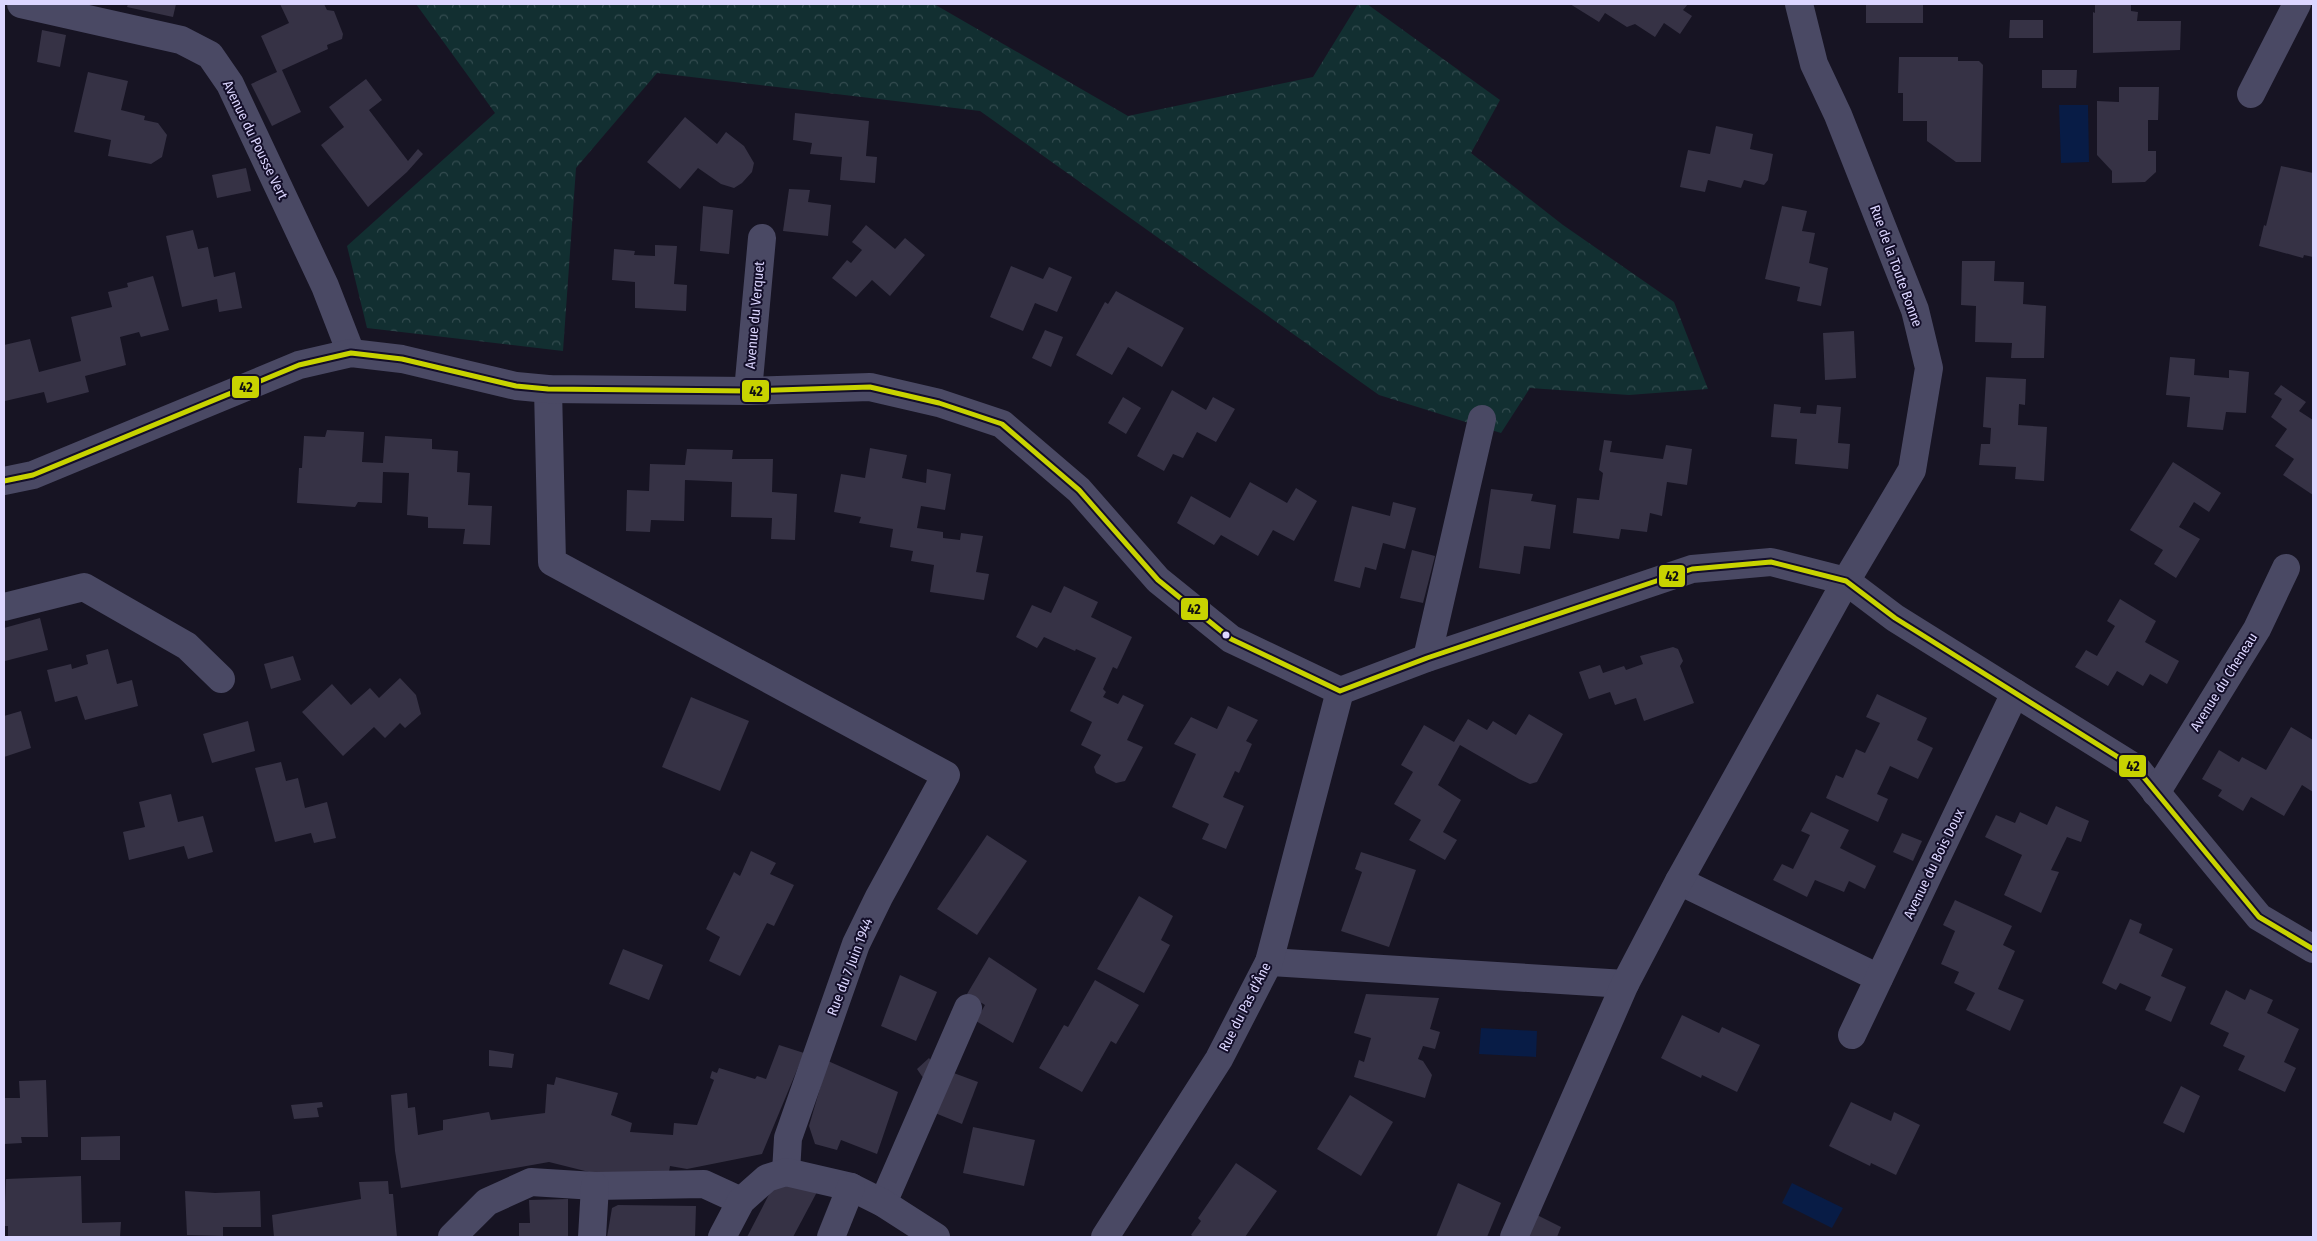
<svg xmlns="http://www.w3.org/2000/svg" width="2317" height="1241" font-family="'Fira Sans Condensed',sans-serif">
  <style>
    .forest { fill: url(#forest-crowns) }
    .water { fill: #081c46 }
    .building { fill: #363245 }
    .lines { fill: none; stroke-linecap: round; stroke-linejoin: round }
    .minor { stroke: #4a4964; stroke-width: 28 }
    .bus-1-casing { stroke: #130e29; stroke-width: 9 }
    .bus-1 { stroke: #c8d300; stroke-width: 5 }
    .bus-dot { fill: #dcd6ff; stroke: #130e29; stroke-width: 2 }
    .labels { text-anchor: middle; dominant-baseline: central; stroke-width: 4; stroke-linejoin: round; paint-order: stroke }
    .street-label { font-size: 14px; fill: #dcd6ff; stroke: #130e29 }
    .line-badge { stroke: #130e29; stroke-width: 2 }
    .pale-badge-label { font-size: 14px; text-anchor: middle; font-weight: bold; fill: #111 }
  </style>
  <defs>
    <pattern id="forest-crowns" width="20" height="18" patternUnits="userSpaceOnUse" patternTransform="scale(1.25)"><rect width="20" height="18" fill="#122f31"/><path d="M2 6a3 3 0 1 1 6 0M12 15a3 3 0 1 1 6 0" fill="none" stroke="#344c50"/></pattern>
  </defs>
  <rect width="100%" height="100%" fill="#171423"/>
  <polygon class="forest" points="416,4 934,4 1128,116 1313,77 1358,4 1367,4 1500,100 1471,153 1563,225 1674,302 1708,389 1629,395 1530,388 1501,433 1379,395 980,111 657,73 576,168 563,351 367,328 347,246 495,113"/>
  <g class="water">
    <polygon points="2059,105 2088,105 2089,162 2061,163"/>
    <polygon points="1481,1028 1537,1031 1536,1057 1479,1054"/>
    <polygon points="1792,1183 1843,1208 1832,1228 1782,1203"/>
  </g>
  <g class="building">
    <polygon points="128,4 176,4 173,17 127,7"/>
    <polygon points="280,4 324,4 327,10 334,11 343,34 342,39 327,45 328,49 282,70 301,112 272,126 251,84 277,72 261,36 289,23"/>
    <polygon points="1570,4 1688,4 1683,10 1692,16 1680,34 1664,23 1655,37 1635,24 1627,27 1605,13 1599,22"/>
    <rect x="1866" y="4" width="57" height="19"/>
    <polygon points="2095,4 2131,4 2131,11 2138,12 2137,21 2181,21 2180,50 2093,53 2093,12 2095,13"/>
    <polygon points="2010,20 2043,20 2043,38 2009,38"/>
    <polygon points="42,30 66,35 60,67 37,62"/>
    <polygon points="1899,57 1958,57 1958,61 1979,61 1983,65 1981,162 1956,162 1927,141 1927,121 1903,121 1903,93 1898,93"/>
    <polygon points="2042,70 2077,70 2076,88 2042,88"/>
    <polygon points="88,72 128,81 121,110 145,116 144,120 158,123 167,135 162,157 151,164 108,156 111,140 74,132"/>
    <polygon points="366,79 382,100 369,110 408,161 418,149 423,154 407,172 368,207 321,145 344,127 329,107"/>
    <polygon points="2119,87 2159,87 2158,120 2148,120 2148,151 2156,151 2156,172 2145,182 2112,183 2112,171 2097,155 2097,101 2119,102"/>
    <polygon points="795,113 869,121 866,156 877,157 875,183 840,180 842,157 810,154 812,143 793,140"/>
    <polygon points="685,117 717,144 726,132 744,146 754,163 752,172 742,183 734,188 721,184 698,168 680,189 647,162"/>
    <polygon points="1716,126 1753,134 1750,149 1773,154 1768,180 1764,185 1744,180 1741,188 1708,180 1705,192 1680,187 1688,150 1710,154"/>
    <polygon points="2281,166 2313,173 2313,257 2304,255 2303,258 2259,246 2264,225 2266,226"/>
    <polygon points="246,168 251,191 217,198 212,175"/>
    <polygon points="789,189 810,190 808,202 831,205 828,236 783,231"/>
    <polygon points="703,206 733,210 729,254 700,251"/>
    <polygon points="1782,206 1807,211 1802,231 1815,233 1809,263 1828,268 1821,306 1797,301 1800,287 1765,279"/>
    <polygon points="866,225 895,249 905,238 925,255 890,296 872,280 856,297 832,278 847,260 851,263 862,250 852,242"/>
    <polygon points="193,230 198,249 208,247 214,277 235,272 242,308 219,312 217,299 182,307 166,236"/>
    <polygon points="655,245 677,246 674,284 687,285 686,311 635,308 635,282 612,280 614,249 635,251 634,255 655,256"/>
    <polygon points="1962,261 1995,261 1994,281 2024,282 2023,304 2046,306 2044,358 2011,358 2012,343 1975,342 1976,306 1961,305"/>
    <polygon points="1011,266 1043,279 1049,267 1072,277 1057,312 1035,303 1023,331 990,317"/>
    <polygon points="153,276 169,330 141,337 139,332 120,337 126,365 85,376 89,392 47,403 44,392 5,401 4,345 30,339 39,372 81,361 71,317 112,307 108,292 128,287 127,283"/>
    <polygon points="1116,291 1184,328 1162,367 1128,347 1112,375 1076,355 1105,302 1108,304"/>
    <polygon points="1045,330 1063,337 1051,367 1032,358"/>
    <polygon points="1854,331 1856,378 1825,380 1823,333"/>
    <polygon points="2170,357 2195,359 2194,375 2229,378 2229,370 2249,372 2246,413 2226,412 2223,430 2187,427 2190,397 2166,395"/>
    <polygon points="1986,377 2026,379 2025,405 2019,404 2018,425 2047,427 2044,481 2015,479 2016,467 1979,465 1981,444 1990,444 1991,428 1983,427"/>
    <polygon points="2281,385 2306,402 2299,411 2313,420 2313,495 2283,475 2294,459 2275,446 2287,429 2271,417 2282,399 2274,394"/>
    <polygon points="1172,390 1206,410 1213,397 1235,409 1216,442 1197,432 1183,458 1173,454 1164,471 1137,456"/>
    <polygon points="1123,397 1141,408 1126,434 1108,423"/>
    <polygon points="1774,404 1801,407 1800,413 1816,414 1817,405 1841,407 1838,443 1850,444 1848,469 1795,464 1797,439 1771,437"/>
    <polygon points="327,430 364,432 362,462 383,463 385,436 432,439 432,449 458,451 457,472 470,473 468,505 492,506 490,545 463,544 465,529 428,528 428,517 407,515 409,473 383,472 382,503 358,502 355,507 297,503 299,468 302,468 304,436 325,437"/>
    <polygon points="1604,440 1612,441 1610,452 1663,459 1666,445 1692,449 1687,485 1667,482 1662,516 1650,513 1647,532 1621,529 1619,539 1573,533 1577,498 1599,500 1603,473 1599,470"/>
    <polygon points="870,448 907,455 902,478 926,483 927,469 951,474 945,510 921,506 917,528 943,532 943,538 960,540 961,533 983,536 976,572 989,574 984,600 930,592 934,565 911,561 913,551 890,547 893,529 859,523 861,517 834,512 841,474 865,478"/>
    <polygon points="687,449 733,450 732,459 773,459 772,492 797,494 795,540 771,539 772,518 731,517 732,482 685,480 684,521 651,520 650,532 626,531 627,490 649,491 650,464 685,465"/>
    <polygon points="2173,462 2221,493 2209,512 2194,502 2179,527 2200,539 2176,578 2154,564 2163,550 2130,530"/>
    <polygon points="1250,482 1287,503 1296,488 1317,501 1294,541 1273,530 1258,556 1221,535 1214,545 1177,523 1191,496 1230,518"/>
    <polygon points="1491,489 1533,494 1531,501 1556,505 1550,549 1524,546 1520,574 1479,568"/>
    <polygon points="1393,502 1416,508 1405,549 1383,543 1376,570 1365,567 1360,588 1334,581 1352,506 1390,516"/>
    <polygon points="1412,550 1435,556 1423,603 1400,598"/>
    <polygon points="1064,586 1098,602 1091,617 1132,637 1117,669 1113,667 1103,689 1106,692 1103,697 1118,704 1123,695 1144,705 1127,740 1143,747 1125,781 1116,783 1096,773 1094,767 1101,755 1081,745 1092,722 1070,711 1096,658 1076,649 1075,651 1044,637 1037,648 1016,637 1032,605 1051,613"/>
    <polygon points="2120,599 2156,621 2145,642 2179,661 2167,684 2150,674 2143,686 2117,671 2108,686 2075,667 2086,650 2097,656 2115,626 2107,621"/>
    <polygon points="40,618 48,650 5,661 4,628"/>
    <polygon points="1673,647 1678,649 1683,661 1680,666 1694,703 1644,721 1636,698 1615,705 1610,692 1589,699 1579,672 1600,665 1603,673 1624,666 1626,670 1643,664 1640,656"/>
    <polygon points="108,649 117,684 132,680 138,706 85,720 77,696 55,702 47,670 71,664 72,669 88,664 86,655"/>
    <polygon points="293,656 301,680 271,689 264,664"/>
    <polygon points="400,678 416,695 421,714 405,728 400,723 385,738 374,727 343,756 302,712 332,684 351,705 370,688 379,698"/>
    <polygon points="1877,694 1927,718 1917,740 1933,748 1918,779 1890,766 1877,794 1888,799 1878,822 1826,798 1836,775 1843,778 1856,749 1865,753 1880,723 1866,717"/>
    <polygon points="691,697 749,721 720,791 662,767"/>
    <polygon points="1228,706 1258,720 1246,741 1252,744 1239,773 1235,771 1223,797 1244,806 1226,849 1202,839 1209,824 1172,807 1196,754 1174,744 1191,717 1217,729"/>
    <polygon points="21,711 31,748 4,757 4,716"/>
    <polygon points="1529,714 1563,734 1537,782 1530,784 1519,779 1460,745 1438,785 1461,800 1443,832 1457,840 1445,860 1409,840 1421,820 1394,804 1413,772 1401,765 1424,725 1454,742 1468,719 1487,730 1493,721 1516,735"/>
    <polygon points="248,721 255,751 212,763 203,734"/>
    <polygon points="2291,727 2313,740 2313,792 2302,785 2284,816 2251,797 2243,811 2218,796 2222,790 2202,779 2219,750 2239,762 2242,757 2266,770"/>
    <polygon points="281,762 286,781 298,778 305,808 327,802 336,838 314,843 311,833 275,842 255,768"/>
    <polygon points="171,794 178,822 203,816 213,852 188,859 184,846 129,860 123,832 145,827 139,802"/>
    <polygon points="2056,806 2089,821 2081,842 2067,837 2051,870 2059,872 2041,913 2004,895 2022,855 1985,837 1996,815 2015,823 2020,812 2047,825"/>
    <polygon points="1811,812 1849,830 1840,848 1876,866 1865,889 1849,881 1844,892 1815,880 1807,897 1773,880 1782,864 1793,869 1810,835 1801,831"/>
    <polygon points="1902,833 1922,841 1913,861 1893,852"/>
    <polygon points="987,835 1027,861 977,935 937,909"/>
    <polygon points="751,851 776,863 770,874 794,885 774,926 767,923 740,976 709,961 720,937 706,929 734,872 740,876"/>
    <polygon points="1361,852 1416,870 1389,947 1341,931 1362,872 1355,869"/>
    <polygon points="1139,896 1173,916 1161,940 1170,945 1144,993 1097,969"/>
    <polygon points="1955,900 2012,926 2003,945 2015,951 1998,989 2024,1000 2010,1031 1966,1010 1975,993 1954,983 1959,972 1941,964 1955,931 1943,925"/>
    <polygon points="2130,919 2142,924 2139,933 2173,949 2161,976 2186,987 2171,1022 2145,1010 2151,997 2120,983 2116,990 2102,983"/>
    <polygon points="623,949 663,965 649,1000 609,984"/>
    <polygon points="989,957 1037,989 1013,1043 976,1021 985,1005 967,994"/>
    <polygon points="900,975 937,992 916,1041 881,1026"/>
    <polygon points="1095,980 1139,1005 1116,1044 1111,1041 1082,1092 1039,1068 1064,1025 1068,1027"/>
    <polygon points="2250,989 2273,1000 2267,1013 2299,1029 2284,1062 2296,1068 2285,1092 2238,1070 2245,1056 2223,1046 2229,1033 2210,1024 2226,990 2245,1000"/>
    <polygon points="1366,994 1439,998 1430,1029 1440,1032 1435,1049 1423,1046 1418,1059 1423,1061 1432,1075 1425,1098 1354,1077 1359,1060 1364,1062 1371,1038 1354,1033"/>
    <polygon points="1682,1015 1719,1033 1722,1027 1760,1045 1737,1092 1702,1075 1701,1078 1661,1058"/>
    <polygon points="779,1045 804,1053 762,1154 687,1169 670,1166 668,1178 593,1173 549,1162 401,1188 395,1151 391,1095 407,1093 408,1108 415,1107 418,1135 443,1130 443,1120 489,1112 491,1120 545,1113 547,1084 554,1085 556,1077 618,1093 611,1115 632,1123 630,1132 673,1135 674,1123 697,1125 714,1080 710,1078 712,1071 717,1073 719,1068 755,1079 757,1076 766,1079"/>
    <polygon points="489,1050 514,1054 512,1068 489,1066"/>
    <polygon points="929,1058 934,1064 926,1082 917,1069"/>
    <polygon points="828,1061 898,1092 877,1154 841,1140 837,1150 815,1144 809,1126"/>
    <polygon points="951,1072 978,1082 962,1124 935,1113"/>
    <polygon points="46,1080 48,1137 21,1137 22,1143 4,1144 4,1098 20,1098 19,1081"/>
    <polygon points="2181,1086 2200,1096 2184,1133 2163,1123"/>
    <polygon points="1350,1095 1393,1122 1361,1176 1317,1149"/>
    <polygon points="322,1102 323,1107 317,1108 319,1117 294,1119 291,1105"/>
    <polygon points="1851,1102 1891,1121 1894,1112 1920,1125 1896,1175 1871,1163 1870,1166 1829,1146"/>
    <polygon points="973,1127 1035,1140 1024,1186 963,1173"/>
    <polygon points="120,1136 120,1160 81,1160 81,1137"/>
    <polygon points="1236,1163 1277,1191 1245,1237 1194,1237 1191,1235 1201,1221 1198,1218"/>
    <polygon points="81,1176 82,1223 121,1222 120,1237 8,1237 8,1226 4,1226 6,1179"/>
    <polygon points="777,1179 817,1192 793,1237 747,1237"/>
    <polygon points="388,1181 389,1194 393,1194 397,1237 274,1237 272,1215 361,1199 359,1182"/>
    <polygon points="1458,1183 1501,1203 1487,1237 1436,1237"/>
    <polygon points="185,1191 215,1193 260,1191 261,1227 223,1227 223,1236 187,1235"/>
    <polygon points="568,1199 568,1237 519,1237 519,1223 530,1223 529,1200"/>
    <polygon points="618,1205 696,1206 695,1237 607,1237 612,1208"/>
    <polygon points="1533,1213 1561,1227 1557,1237 1522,1237"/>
  </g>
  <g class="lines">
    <g class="minor">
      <polyline points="21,4 181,40 210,55 230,84 325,286 351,353"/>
      <polyline points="2251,94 2297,4"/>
      <polyline points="548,389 552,562 946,775 879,897 856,944 788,1138 786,1172"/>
      <polyline points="748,391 762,238"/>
      <polyline points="4,481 33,475 299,365 351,353 402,359 516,386 548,389 748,391 870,387 939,403 1002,424 1079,490 1158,580 1231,639 1340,691 1427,658 1692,569 1771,562 1846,581 1895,618 2137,769 2259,917 2313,949"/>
      <polyline points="4,607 84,587 187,646 221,679"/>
      <polyline points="1427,658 1482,419"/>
      <polyline points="2156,793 2257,629 2286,568"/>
      <polyline points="1679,881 1879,978"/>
      <polyline points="1269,962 1625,984"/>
      <polyline points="1852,1035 2015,693"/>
      <polyline points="883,1203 968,1008"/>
      <polyline points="452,1237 487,1202 531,1182 595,1186 704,1184 741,1201"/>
      <polyline points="592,1237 595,1186"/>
      <polyline points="722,1237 741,1201 767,1178 786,1172 851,1187 883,1203 936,1237"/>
      <polyline points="831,1237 851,1187"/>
      <polyline points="1105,1237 1219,1059 1269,962 1340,691"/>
      <polyline points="1514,1237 1625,984 1679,881 1846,581 1912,470 1929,368 1915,310 1838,115 1814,64 1799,4"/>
    </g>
    <g class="bus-1-casing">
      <polyline id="bus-1" points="4,481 33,475 299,365 351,353 402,359 516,386 548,389 748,391 870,387 939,403 1002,424 1079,490 1158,580 1231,639 1340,691 1427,658 1692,569 1771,562 1846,581 1895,618 2137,769 2259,917 2313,949"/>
    </g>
    <use href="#bus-1" class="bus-1"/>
  </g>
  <circle class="bus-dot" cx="1226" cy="635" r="4.5"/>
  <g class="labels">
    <g class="street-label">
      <text transform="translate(255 140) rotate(64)">Avenue du Pousse Vert</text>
      <text transform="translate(1896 266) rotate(70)">Rue de la Toute Bonne</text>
      <text transform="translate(755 315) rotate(-85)">Avenue du Verquet</text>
      <text transform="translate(2224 682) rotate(-58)">Avenue du Cheneau</text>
      <text transform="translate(1934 864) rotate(-64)">Avenue du Bois Doux</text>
      <text transform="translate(850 967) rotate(-69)">Rue du 7 Juin 1944</text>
      <text transform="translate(1245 1007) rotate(-63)">Rue du Pas d'Âne</text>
    </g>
  </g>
  <g class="line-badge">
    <rect x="231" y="375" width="29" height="24" rx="5" fill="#c8d300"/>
    <rect x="741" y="379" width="29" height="24" rx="5" fill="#c8d300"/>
    <rect x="1658" y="564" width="28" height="24" rx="5" fill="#c8d300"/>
    <rect x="1180" y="597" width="29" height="24" rx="5" fill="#c8d300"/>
    <rect x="2118" y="754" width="29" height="24" rx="5" fill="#c8d300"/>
  </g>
  <g class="pale-badge-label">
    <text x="246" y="392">42</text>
    <text x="756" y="396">42</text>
    <text x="1672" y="581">42</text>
    <text x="1194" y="614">42</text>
    <text x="2133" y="771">42</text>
  </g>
  <rect width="2317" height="1241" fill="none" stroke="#dcd6ff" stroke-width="10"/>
</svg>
